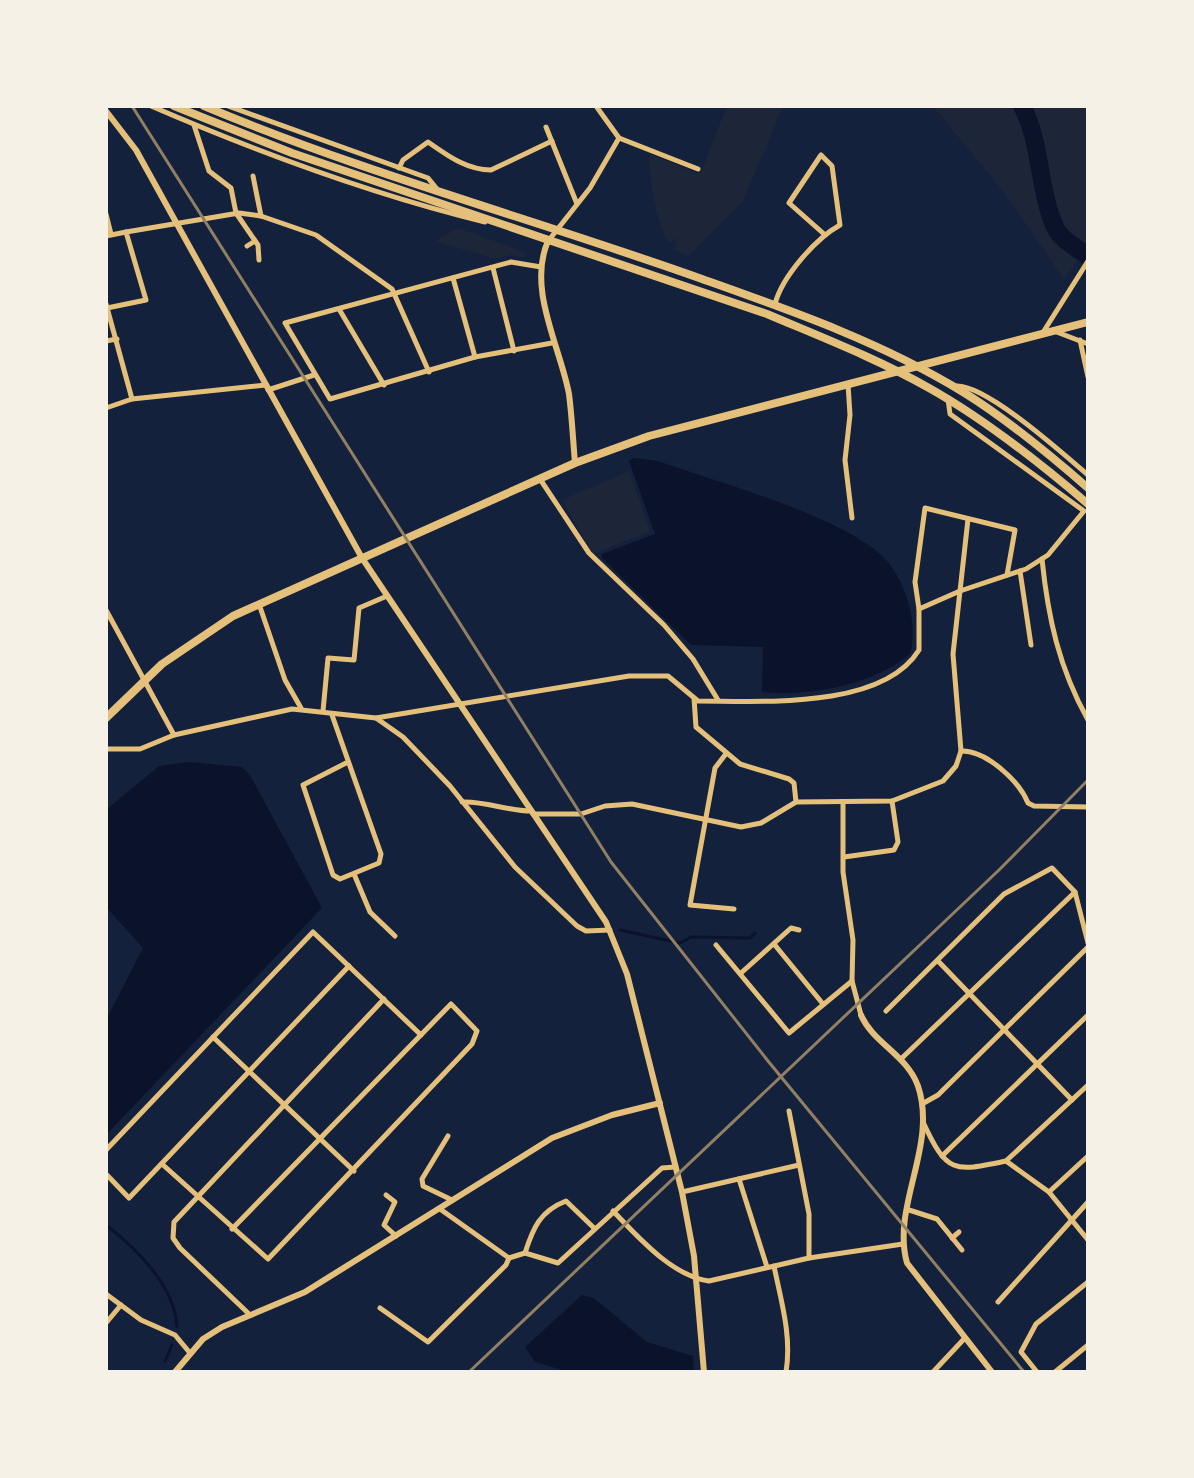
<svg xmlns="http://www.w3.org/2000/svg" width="1194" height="1478" font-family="Manrope,sans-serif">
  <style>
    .green { fill: #1d2539 }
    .water { fill: #0b132b }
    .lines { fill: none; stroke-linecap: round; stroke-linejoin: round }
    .stream { stroke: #0b132b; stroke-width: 3 }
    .river { stroke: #0b132b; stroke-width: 18 }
    .minor { stroke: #e5c07b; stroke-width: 5 }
    .tertiary { stroke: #e5c07b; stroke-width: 6 }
    .primary { stroke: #e5c07b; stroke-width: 8 }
    .rail { stroke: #918062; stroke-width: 3 }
  </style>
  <rect width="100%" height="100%" fill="#14213d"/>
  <g class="green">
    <path d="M727 106H783L743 201 689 256 674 249 677 238 669 243C655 219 650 182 649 154L700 174Z"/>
    <polygon points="933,106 1088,106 1088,247 1064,279 1002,190"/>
    <polygon points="458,228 525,252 524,258 510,255 496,259 435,241"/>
    <polygon points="629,471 650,531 593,554 562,500"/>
  </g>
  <g class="water">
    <path d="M633 458 658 461C720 483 824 511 874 549 903 570 920 620 910 654 873 685 809 697 762 692L763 647 691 645 602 558V554L655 534 629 461Z"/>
    <polygon points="190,762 242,767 250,775 322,908 106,1135 106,1020 143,948 106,907 106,810 159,766"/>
    <polygon points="582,1295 594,1298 647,1342 693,1356 694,1372 569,1372 535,1362 525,1347"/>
  </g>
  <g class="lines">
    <g class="stream">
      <polyline points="620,930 680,943 691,937 750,938 755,933"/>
      <path d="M106 1225C136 1248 175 1286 177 1327"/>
      <polyline points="165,1361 172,1345"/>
    </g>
    <path class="river" d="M1022 106C1042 144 1038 189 1055 227 1061 240 1077 248 1088 256"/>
    <g class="minor">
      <path d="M151 106C260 153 370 194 485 222"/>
      <polyline points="228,106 428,178 437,189"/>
      <polyline points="596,106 619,138 698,169"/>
      <polyline points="194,125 209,171 231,188 236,213 258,245 259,260"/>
      <polyline points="546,127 577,204"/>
      <path d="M399 168 403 160 428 142C447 155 466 170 491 170L552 141"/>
      <polyline points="253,176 261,216"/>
      <polyline points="106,214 111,234"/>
      <polyline points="106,236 126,232"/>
      <polyline points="549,240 590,188 619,138"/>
      <polyline points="247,246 255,241"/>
      <polyline points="541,267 511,262 285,323 330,399 475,357 552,343"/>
      <polyline points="493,268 514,351"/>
      <polyline points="453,278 475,357"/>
      <polyline points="106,304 132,399"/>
      <path d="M775 304C782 277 815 239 840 225L832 166 821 155 789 203 824 234"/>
      <polyline points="107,308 146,300 126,232 239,213 261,216 316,235 392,289 429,372"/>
      <polyline points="339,309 384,385"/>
      <polyline points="1054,331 1088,344"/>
      <polyline points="1042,334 1088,261"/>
      <polyline points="1080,340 1088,377"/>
      <polyline points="106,341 117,339"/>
      <polyline points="848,384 850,415 845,460 852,518"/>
      <path d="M957 386C988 386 1062 453 1088 475"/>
      <polyline points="268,390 314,375"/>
      <polyline points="106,408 132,399 266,385"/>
      <polyline points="540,479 589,553 664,625 693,659 718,700"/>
      <path d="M1042 559C1048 618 1059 668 1088 720"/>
      <polyline points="1020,571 1031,645"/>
      <polyline points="259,604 285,680 301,708"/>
      <polyline points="919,609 915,582 925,508 1015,530 1007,575"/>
      <polyline points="106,610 174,735"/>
      <polyline points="694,698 696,727 740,764 789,779 794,783 796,802"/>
      <polyline points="323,711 328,658 354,660 359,608 387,596"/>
      <polyline points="332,715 381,854 379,863 340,879 333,875 303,785 348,762"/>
      <path d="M376 718 629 676H668L698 701C760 701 882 710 919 650V609L960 591 1026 569 1048 555 1084 511 950 414 948 399"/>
      <polyline points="106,749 140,749 174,735 292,709 376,718 403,737 450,786 515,867 577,926 586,931 610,930"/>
      <path d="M961 751C986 750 1019 781 1028 803L1034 806 1088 807"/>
      <polyline points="725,755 715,768 690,905 734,909"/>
      <path d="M462 802C486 801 507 811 531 811"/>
      <polyline points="843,804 843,872 853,940 852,981 861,1015"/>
      <polyline points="533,814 581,814 605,806 632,804 741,827 761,823 796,802 892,801 943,781 956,766 961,751 953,654 968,519"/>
      <polyline points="844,857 894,850 898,842 892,801"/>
      <polyline points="354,874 370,912 395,936"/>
      <polyline points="774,944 823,1004"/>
      <polyline points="716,945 789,1033 852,981"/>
      <polyline points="938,961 1072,1100"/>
      <polyline points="741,973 791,928 799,930"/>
      <polyline points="886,1011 1004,894 1052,868 1075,892 1088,943"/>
      <polyline points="213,1037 354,1171"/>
      <polyline points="902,1058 1075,892"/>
      <polyline points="922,1104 938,1095 1088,947"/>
      <polyline points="789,1111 809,1214 809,1258"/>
      <path d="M923 1122C947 1174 954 1172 1006 1161L1049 1192 1088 1240"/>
      <polyline points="448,1136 422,1179 423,1186 452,1200"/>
      <polyline points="106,1150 313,932 421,1035"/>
      <polyline points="942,1156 1088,1015"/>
      <polyline points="1006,1161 1088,1085"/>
      <polyline points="162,1164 268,1259 472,1044 477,1031 451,1004 232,1229"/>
      <polyline points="106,1174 129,1198 349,966"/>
      <polyline points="739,1179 767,1267"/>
      <polyline points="682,1192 799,1165"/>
      <polyline points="1049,1192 1088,1156"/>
      <polyline points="386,1195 395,1202 384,1225 396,1236"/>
      <polyline points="909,1210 937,1219 962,1250"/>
      <path d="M613 1211C638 1237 672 1276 709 1281L809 1258 903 1244"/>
      <polyline points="952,1238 959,1232"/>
      <path d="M525 1253C533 1228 540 1211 566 1201L594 1228"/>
      <polyline points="509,1258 525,1253 558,1263 662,1168 675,1167"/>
      <path d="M774 1266C781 1301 792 1336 786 1372"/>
      <polyline points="106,1294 141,1320 175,1335 190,1353"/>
      <polyline points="998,1302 1088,1202"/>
      <polyline points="380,1308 428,1342 506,1265 509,1258 440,1209"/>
      <polyline points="248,1313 180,1248 173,1238 174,1222 384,999"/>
      <polyline points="106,1323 121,1305"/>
      <polyline points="933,1372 964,1339"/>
      <polyline points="1037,1372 1021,1352 1036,1324 1088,1282"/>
      <polyline points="1055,1372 1088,1345"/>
    </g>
    <g class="tertiary">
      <polyline points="106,111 136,150 362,558 606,922 627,974 682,1192 694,1256 704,1372"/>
      <path d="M548 241C527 289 560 346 569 394 572 417 573 440 575 463"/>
      <path d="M861 1015C873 1043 907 1055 918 1086 938 1146 891 1206 907 1263L992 1372"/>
      <polyline points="175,1372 203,1339 222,1327 305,1292 552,1138 612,1115 660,1103"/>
    </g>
    <g class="primary">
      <path d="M174 106 292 153 767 314C821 337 878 359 929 388 986 420 1039 462 1088 504"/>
      <path d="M204 106C366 174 537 220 702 279 792 311 881 342 963 392 1007 419 1049 454 1088 488"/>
      <polyline points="106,718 162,664 233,616 575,463 649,436 1088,322"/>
    </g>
    <g class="rail">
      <polyline points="132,106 611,862 768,1061 1024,1372"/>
      <polyline points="469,1372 999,870 1088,780"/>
    </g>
  </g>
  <rect width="1194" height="1478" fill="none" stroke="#f6f1e7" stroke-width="216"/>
</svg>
